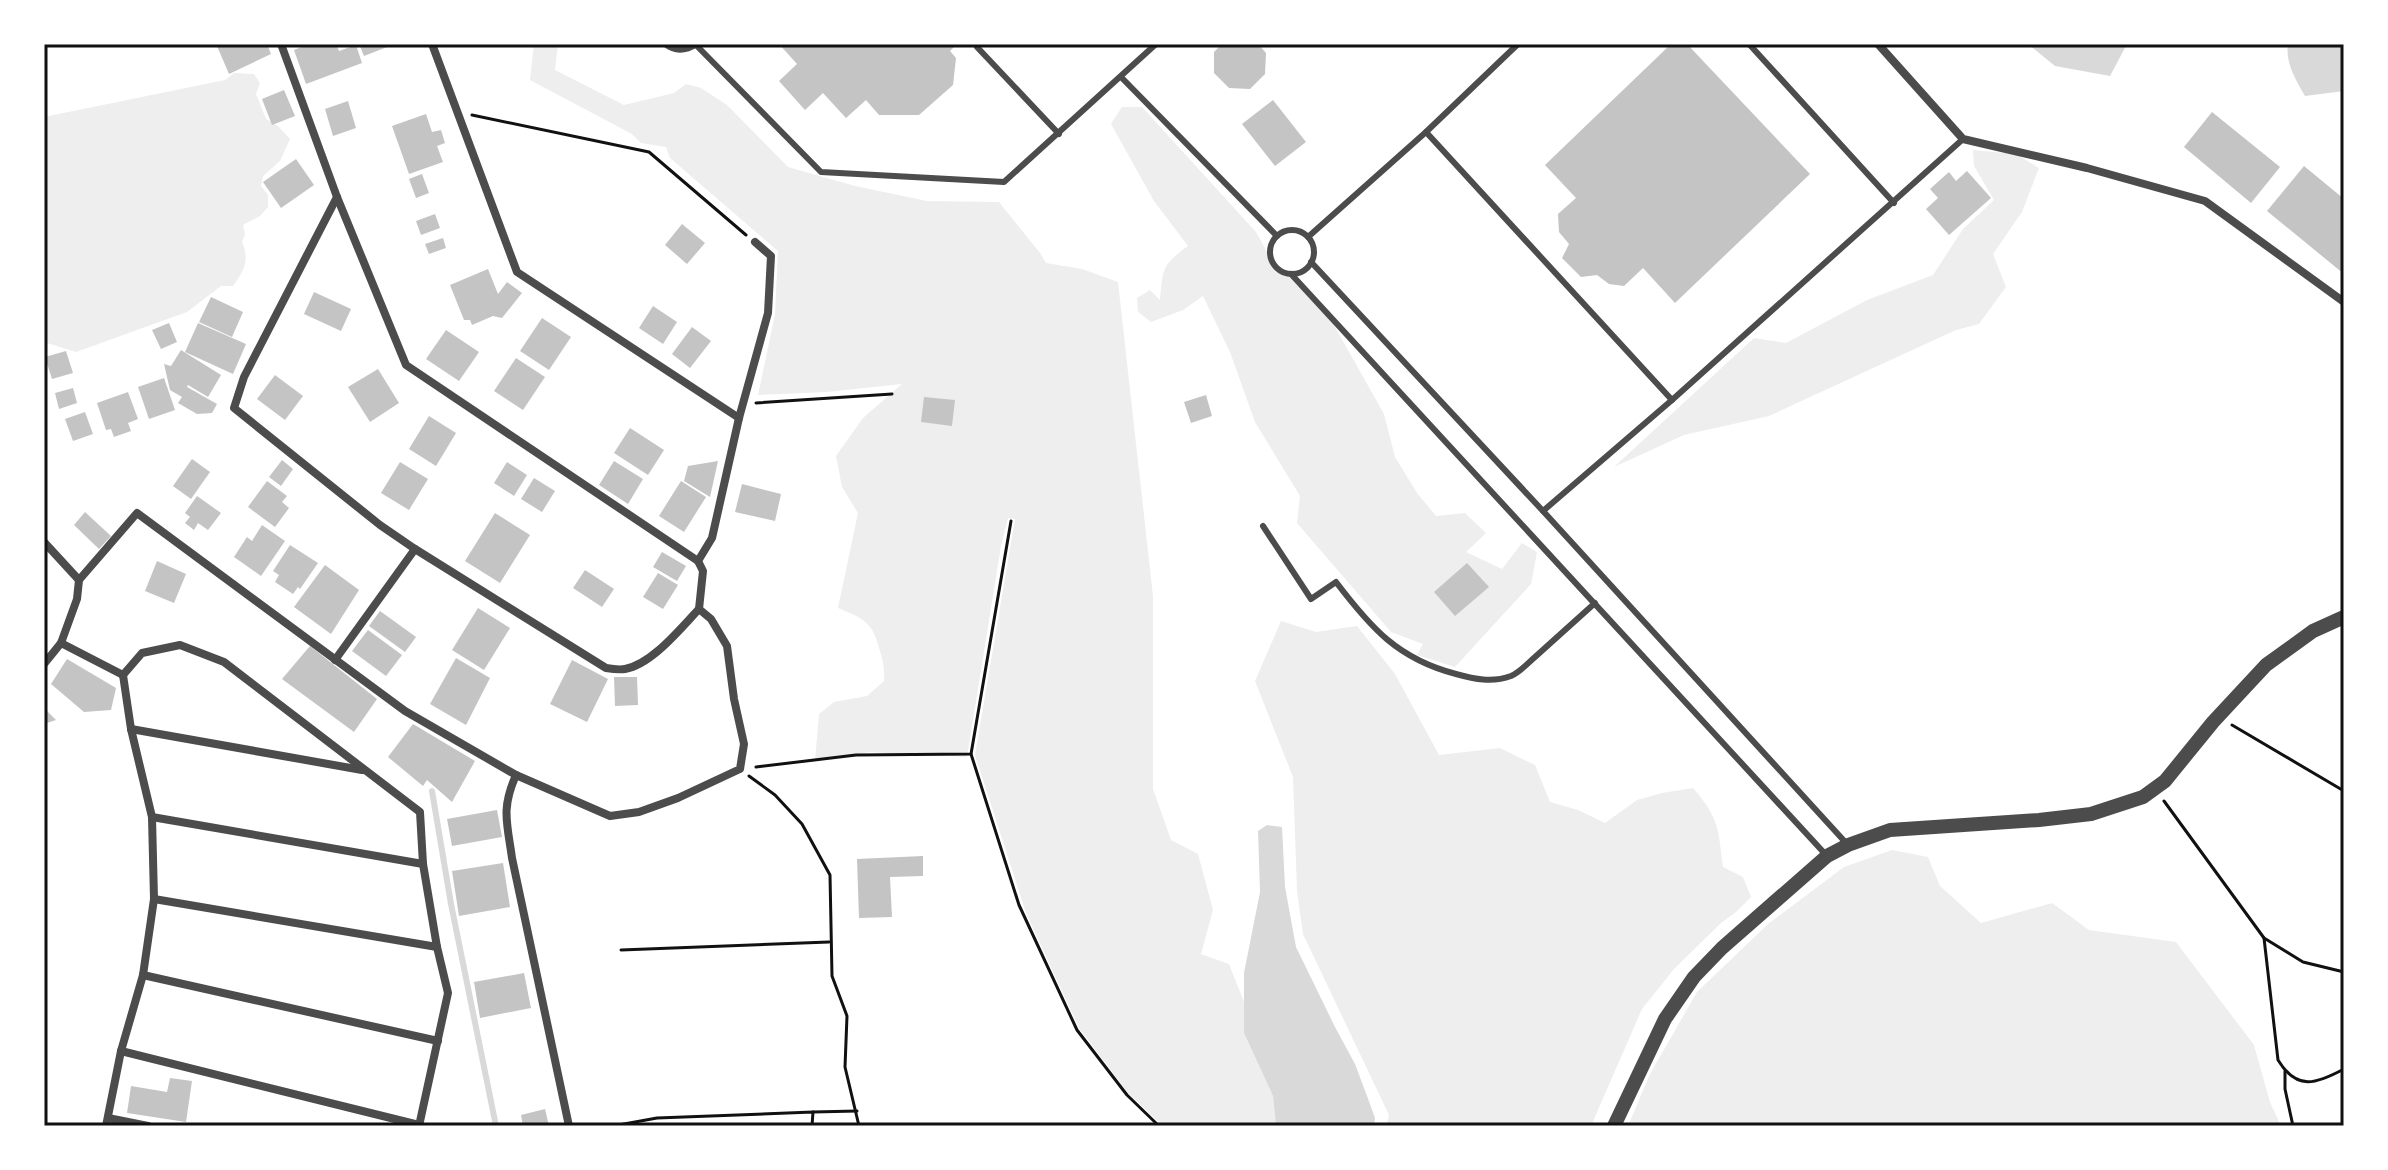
<svg xmlns="http://www.w3.org/2000/svg" width="2388" height="1170" font-family="Commissioner,sans-serif">
  <style>
    .green { fill: #eee }
    .water { fill: #d9d9d9 }
    .lines { fill: none; stroke-linecap: round; stroke-linejoin: round }
    .stream { stroke: #d9d9d9; stroke-width: 6 }
    .building { fill: #c4c4c4 }
    .path { stroke: #111; stroke-width: 3 }
    .service { stroke: #4c4c4c; stroke-width: 6 }
    .minor { stroke: #4c4c4c; stroke-width: 8 }
    .tertiary { stroke: #4c4c4c; stroke-width: 14 }
    .neatline { fill: none; stroke: #111; stroke-width: 3 }
  </style>
  <rect width="100%" height="100%" fill="#fff"/>
  <g class="green">
    <path d="M534 44H558L555 70 624 105 674 93 686 84 701 88 727 105 788 167 855 186 927 201 999 202 1040 253 1046 263 1082 269 1118 282 1153 596V789L1171 840 1198 854 1213 910 1201 954 1229 964 1244 1002V1033L1273 1096 1276 1126H1163L1128 1093 1079 1028 1026 913 975 755 1015 519 1008 518 1001 546 967 757 869 752 815 761 819 714 834 702 867 696 884 681C885 669 883 660 879 648 873 622 862 618 838 608L858 513 842 487 836 456 863 418 902 384 827 392 758 395 775 314 778 251 670 158 666 147 641 143 632 134 530 80Z"/>
    <path d="M234 73 254 74 260 83 256 94 266 119 278 126 290 139 280 161 263 176 261 186 268 195V207L260 216 243 225 245 234 242 242C250 261 244 270 233 286H221L187 312 76 352 44 342V117L225 80Z"/>
    <path d="M1122 107H1142L1256 232 1272 261 1326 311 1384 414 1395 457 1417 493 1436 516 1465 513 1486 533 1466 552 1502 569 1522 543 1537 552 1531 584 1455 667 1417 655 1423 644 1391 632 1297 523 1300 496 1255 422 1230 352 1203 296 1183 310 1151 322 1138 312 1137 298 1150 290 1160 300C1163 268 1162 265 1188 246L1154 201 1111 124Z"/>
    <polygon points="1973,150 2016,154 2039,168 2022,212 1993,254 2006,287 1979,324 1956,330 1769,416 1684,435 1614,467 1754,338 1786,343 1867,300 1933,275 1963,229 1994,200 1974,166"/>
    <path d="M1281 621 1316 632 1357 626 1395 674 1439 755 1500 748 1535 765 1550 802 1578 810 1605 823 1637 800 1662 793 1693 788C1720 819 1718 829 1723 867L1743 877 1751 897 1736 912 1721 923 1674 969 1642 1009 1591 1126H1386L1389 1115 1303 934 1297 891 1293 777 1255 681Z"/>
    <polygon points="1892,850 1928,857 1940,886 1981,923 2052,903 2089,930 2176,942 2254,1045 2270,1102 2281,1126 1628,1126 1650,1074 1697,992 1768,924 1844,867"/>
  </g>
  <g class="water">
    <polygon points="2028,44 2127,44 2110,76 2055,66"/>
    <path d="M2288 44H2344V91L2305 96C2296 80 2285 63 2288 44Z"/>
    <polygon points="1267,825 1282,827 1285,887 1296,947 1335,1027 1355,1064 1370,1104 1375,1118 1374,1126 1276,1126 1273,1096 1244,1033 1244,973 1260,892 1258,831"/>
  </g>
  <g class="lines">
    <polyline class="stream" points="432,791 451,904 496,1126"/>
  </g>
  <g class="building">
    <polygon points="222,44 267,44 271,54 229,74 217,46"/>
    <polygon points="309,44 336,44 339,51 356,45 362,63 306,84 294,50"/>
    <polygon points="359,44 395,44 364,56"/>
    <polygon points="779,44 957,44 950,51 956,58 953,85 919,115 879,115 866,100 846,118 823,93 805,110 779,81 797,64"/>
    <polygon points="1222,44 1258,44 1266,53 1265,74 1250,89 1229,88 1214,73 1214,52"/>
    <polygon points="1671,44 1687,44 1810,174 1675,303 1643,268 1624,286 1609,284 1597,275 1581,277 1562,258 1569,244 1559,232 1558,214 1576,198 1545,165"/>
    <polygon points="284,90 295,116 272,125 262,99"/>
    <polygon points="1273,100 1306,142 1275,166 1242,124"/>
    <polygon points="348,101 356,128 333,136 325,109"/>
    <polygon points="2212,112 2280,167 2251,203 2184,147"/>
    <polygon points="426,114 432,132 441,130 445,143 437,146 443,162 409,174 392,126"/>
    <polygon points="296,159 314,185 281,208 263,182"/>
    <polygon points="2304,166 2344,199 2344,274 2267,211"/>
    <polygon points="1967,171 1991,198 1949,235 1926,209 1938,198 1930,189 1949,172 1956,181"/>
    <polygon points="422,174 429,193 416,198 409,179"/>
    <polygon points="435,214 440,228 421,235 416,221"/>
    <polygon points="682,224 705,243 687,264 665,245"/>
    <polygon points="443,238 446,248 429,254 425,244"/>
    <polygon points="488,269 498,294 507,282 522,293 502,318 493,316 472,325 470,320 464,320 450,285"/>
    <polygon points="314,292 351,309 341,331 304,314"/>
    <polygon points="211,297 243,312 232,337 199,322"/>
    <polygon points="653,306 677,322 663,344 639,328"/>
    <polygon points="542,318 571,337 549,370 520,351"/>
    <polygon points="169,323 177,342 161,349 152,330"/>
    <polygon points="198,323 246,344 233,374 185,352"/>
    <polygon points="692,327 711,341 690,368 672,354"/>
    <polygon points="446,330 479,352 459,381 426,359"/>
    <polygon points="181,350 221,375 208,397 188,385 187,387 217,404 212,413 197,414 178,403 182,397 170,390 164,364 171,366"/>
    <polygon points="66,351 73,373 52,379 45,357"/>
    <polygon points="516,358 545,377 523,410 494,391"/>
    <polygon points="378,369 399,403 370,422 348,387"/>
    <polygon points="275,375 303,396 285,420 257,399"/>
    <polygon points="164,378 175,410 149,419 138,387"/>
    <polygon points="73,388 77,403 59,409 55,393"/>
    <polygon points="128,392 138,419 128,423 131,431 114,437 111,429 106,430 97,403"/>
    <polygon points="1206,395 1212,416 1191,423 1184,402"/>
    <polygon points="924,397 955,400 952,426 921,422"/>
    <polygon points="85,412 93,434 73,441 65,419"/>
    <polygon points="429,416 456,433 436,466 409,449"/>
    <polygon points="630,428 664,450 648,475 614,453"/>
    <polygon points="192,459 210,472 191,499 173,486"/>
    <polygon points="282,460 293,469 281,486 269,477"/>
    <polygon points="614,461 643,479 628,504 599,485"/>
    <polygon points="718,461 710,497 684,481 688,466"/>
    <polygon points="400,462 428,479 409,510 381,493"/>
    <polygon points="507,462 527,475 514,496 494,483"/>
    <polygon points="534,478 555,491 542,512 521,499"/>
    <polygon points="267,481 287,496 282,502 289,508 275,527 248,507"/>
    <polygon points="681,481 706,497 684,532 659,516"/>
    <polygon points="742,484 781,494 775,521 735,512"/>
    <polygon points="197,496 221,513 208,530 198,523 194,530 185,523 190,517 185,513"/>
    <polygon points="85,512 111,536 99,549 74,525"/>
    <polygon points="495,513 530,535 500,583 465,561"/>
    <polygon points="262,525 285,541 261,576 234,557 247,537 252,541"/>
    <polygon points="290,545 318,563 300,589 298,587 293,594 275,582 279,575 273,571"/>
    <polygon points="662,552 686,566 677,581 653,567"/>
    <polygon points="157,561 186,574 174,603 145,591"/>
    <polygon points="1467,563 1489,587 1455,616 1434,592"/>
    <polygon points="325,565 359,590 331,634 294,607"/>
    <polygon points="585,570 614,589 602,607 573,588"/>
    <polygon points="658,573 678,585 663,609 643,597"/>
    <polygon points="478,608 510,628 484,670 452,650"/>
    <polygon points="380,611 416,637 405,652 369,626"/>
    <polygon points="368,630 402,655 386,676 352,651"/>
    <polygon points="310,646 377,699 354,732 282,679"/>
    <polygon points="456,658 490,678 466,725 430,704"/>
    <polygon points="67,659 116,688 111,710 84,712 51,684"/>
    <polygon points="572,660 608,679 587,722 550,704"/>
    <polygon points="614,677 637,677 638,705 615,706"/>
    <polygon points="44,708 56,720 44,724"/>
    <polygon points="413,724 475,761 452,802 427,780 423,786 388,757"/>
    <polygon points="497,810 502,837 452,846 447,819"/>
    <polygon points="923,856 923,876 890,877 892,917 859,918 857,859"/>
    <polygon points="503,863 510,907 459,916 452,871"/>
    <polygon points="524,973 531,1008 480,1018 474,982"/>
    <polygon points="170,1078 192,1081 186,1122 127,1113 131,1086 167,1092"/>
    <polygon points="545,1109 549,1126 523,1126 521,1115"/>
  </g>
  <g class="lines">
    <g class="path">
      <polyline points="472,115 649,152 746,235"/>
      <polyline points="756,403 892,394"/>
      <polyline points="2232,725 2344,791"/>
      <polyline points="971,754 1019,905 1077,1030 1127,1095 1159,1126"/>
      <polyline points="756,767 856,755 971,754 1011,521"/>
      <polyline points="749,776 775,795 802,824 830,875 832,976 847,1016 845,1067 859,1126"/>
      <polyline points="2164,801 2264,938 2303,962 2344,972"/>
      <path d="M2264 938 2278 1060C2297 1091 2316 1084 2344 1069"/>
      <polyline points="621,950 829,942"/>
      <polyline points="2285,1071 2285,1089 2293,1126"/>
      <polyline points="813,1112 857,1111"/>
      <polyline points="613,1126 657,1118 813,1112 812,1126"/>
    </g>
    <g class="service">
      <path d="M665 44C675 52 686 51 697 44"/>
      <polyline points="1749,44 1894,203"/>
      <polyline points="696,45 821,172 1004,182 1156,44"/>
      <polyline points="977,47 1059,134"/>
      <polyline points="1121,77 1277,236"/>
      <polyline points="1426,132 1672,400"/>
      <circle cx="1292" cy="252" r="22"/>
      <polyline points="1308,237 1426,132 1518,44"/>
      <polyline points="1311,262 1543,511"/>
      <polyline points="1291,274 1827,856"/>
      <path d="M1263 526 1311 599 1336 582C1371 628 1398 659 1456 674 1474 679 1492 683 1511 676 1520 672 1528 663 1535 657 1555 639 1575 621 1595 603"/>
      <polyline points="1847,844 1543,511 1672,400 1963,139"/>
    </g>
    <g class="minor">
      <polyline points="432,44 517,272 739,418"/>
      <polyline points="1878,44 1963,139 2087,168 2205,201 2344,302"/>
      <path d="M337 197 244 377 234 408 380 525 415 549 606 668C612 669 619 670 625 669 652 664 680 629 699 609"/>
      <polyline points="44,542 79,580"/>
      <polyline points="698,561 712,538 739,418 768,313 771,256 755,242"/>
      <polyline points="61,643 123,675"/>
      <polyline points="335,660 415,549"/>
      <polyline points="44,664 61,643 77,599 79,580 137,513 405,711 516,775 610,816 639,812 678,798 740,769 744,744 734,699 727,646 711,619 699,609 703,571 698,561 406,365 337,197 281,44"/>
      <polyline points="123,675 142,653 180,645 224,662 420,812 423,864 437,947 448,993 419,1126"/>
      <polyline points="131,729 362,770"/>
      <path d="M516 775C501 809 507 822 512 858L569 1126"/>
      <polyline points="152,817 423,864"/>
      <polyline points="154,899 437,947"/>
      <polyline points="143,975 438,1041"/>
      <polyline points="121,1051 419,1125"/>
      <polyline points="108,1118 148,1126"/>
      <polyline points="106,1126 121,1051 143,975 154,899 152,817 131,729 123,675"/>
    </g>
    <polyline class="tertiary" points="1614,1126 1665,1019 1694,977 1722,948 1827,856 1848,845 1890,830 2039,820 2091,814 2143,797 2165,781 2213,722 2266,665 2313,631 2344,617"/>
  </g>
  <rect width="2388" height="1170" fill="none" stroke="#ffffff" stroke-width="92"/>
  <rect x="46" y="46" width="2296" height="1078" class="neatline"/>
</svg>
